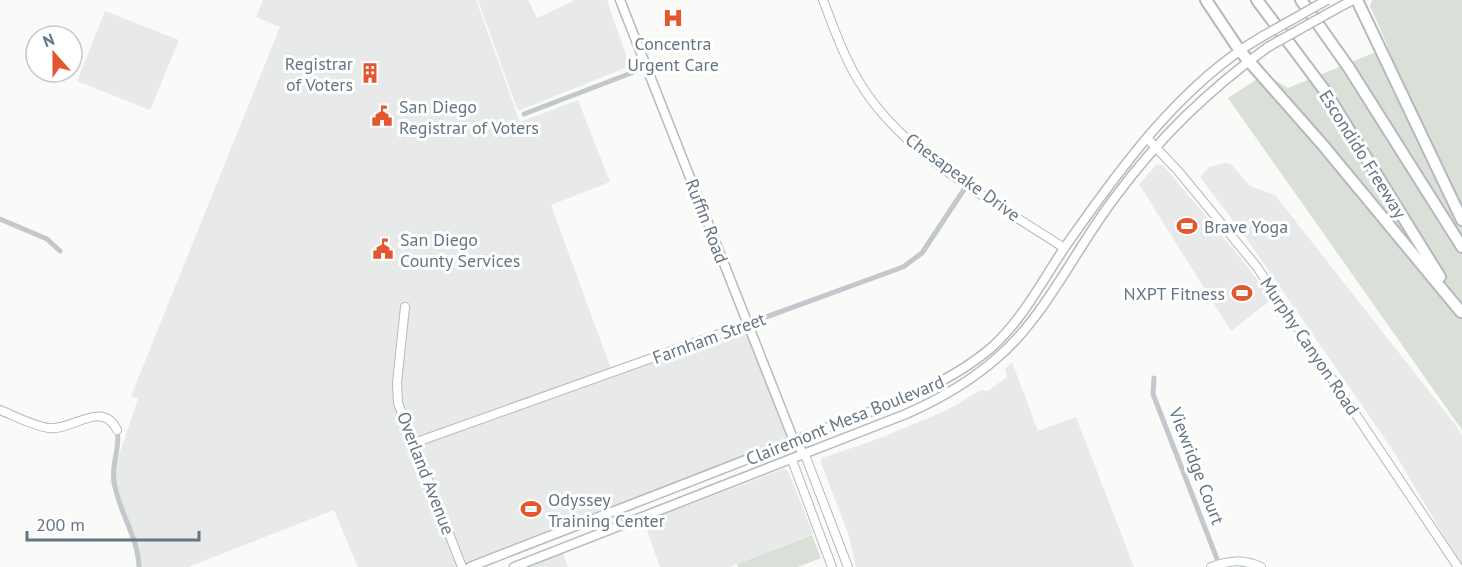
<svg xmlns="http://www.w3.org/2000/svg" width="1462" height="567" font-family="'PT Sans',sans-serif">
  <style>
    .built { fill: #e8e9e9 }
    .green { fill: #dadfd7 }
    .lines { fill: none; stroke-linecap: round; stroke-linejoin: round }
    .secondary-casing { stroke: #b3babf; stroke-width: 10 }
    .primary-casing { stroke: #b5babe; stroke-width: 11 }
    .highway-casing { stroke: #b4b9bd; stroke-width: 14 }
    .street { stroke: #c3c8cc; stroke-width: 5 }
    .secondary { stroke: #fff; stroke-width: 8 }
    .primary { stroke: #fff; stroke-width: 8 }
    .highway { stroke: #fff; stroke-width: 10 }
    .primary-bridge-casing { stroke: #b5babe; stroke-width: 11; stroke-linecap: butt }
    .primary-bridge { stroke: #fff; stroke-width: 8 }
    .labels { text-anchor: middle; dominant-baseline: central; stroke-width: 6; stroke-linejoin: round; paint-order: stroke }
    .poi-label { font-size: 18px; fill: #657683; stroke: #fff; text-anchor: start }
    .street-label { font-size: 18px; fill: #657683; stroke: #fff }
  </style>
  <rect width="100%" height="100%" fill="#fafaf8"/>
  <g class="built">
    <polygon points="263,0 476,0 520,122 578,100 610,182 551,205 611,369 744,326 788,441 464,567 358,567 334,510 188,567 138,567 135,549 110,481 138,399 131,396 280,27 256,17"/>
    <polygon points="478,0 528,0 537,18 575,0 607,0 629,64 625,68 518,111"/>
    <polygon points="105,11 179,40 150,110 77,81"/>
    <polygon points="1225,163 1231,164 1250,186 1275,195 1458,428 1462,436 1462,567 1394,452 1246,238 1200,177 1209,167"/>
    <polygon points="1156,165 1163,165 1239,256 1272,299 1231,331 1139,184"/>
    <polygon points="1012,362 1038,431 1076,417 1134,567 856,567 849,536 821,463 822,458 878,439 947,410 981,390 988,391 1007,377 1005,369"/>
    <polygon points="783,469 788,471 813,534 729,567 660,567 644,522"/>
    <polygon points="562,550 568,567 518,567"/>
  </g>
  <g class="green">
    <polygon points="1372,0 1462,0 1462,430 1228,98 1265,74 1288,88 1388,47 1370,6"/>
    <polygon points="812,535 821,558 798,567 738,567 737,564"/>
  </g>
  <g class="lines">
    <g class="secondary-casing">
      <g id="secondary">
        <path d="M823 0C834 28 844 58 860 83 904 156 995 202 1064 248"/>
        <polyline points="1147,138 1179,172 1257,267 1458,567"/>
        <polyline points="405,307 397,383 398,403 462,567"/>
        <path d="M0 410C15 416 33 426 49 428 72 431 103 399 117 430"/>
        <polyline points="414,443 747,324"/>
        <polyline points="805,455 848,567"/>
        <polyline points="792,460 832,567"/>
        <path d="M1211 567C1230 560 1243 559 1261 567"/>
      </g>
    </g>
    <g class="primary-casing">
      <g id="primary">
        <polyline points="620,0 794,441 805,455"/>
        <polyline points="1336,9 1353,0"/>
        <path d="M470 567C582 523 694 481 806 436 869 411 940 392 992 347 1023 319 1042 281 1065 247 1118 171 1181 83 1263 36"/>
        <path d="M514 567 906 414C940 399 970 382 998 357 1046 316 1077 246 1116 196 1158 139 1211 88 1268 47"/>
      </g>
    </g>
    <g class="highway-casing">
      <g id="highway">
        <polyline points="1206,0 1240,51 1322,144 1461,312"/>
        <polyline points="1257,0 1325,91 1440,277"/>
        <polyline points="1301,0 1349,68 1462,247"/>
        <polyline points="1357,0 1462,220"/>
      </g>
    </g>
    <g class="street">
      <polyline points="524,114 647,67"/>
      <polyline points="0,219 47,239 60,251"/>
      <polyline points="747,324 903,267 922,253 967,185"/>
      <polyline points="1154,378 1153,394 1219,564"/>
      <path d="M117 430C121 447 111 463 114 481 118 511 138 536 139 567"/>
    </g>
    <use href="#secondary" class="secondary"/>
    <use href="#primary" class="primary"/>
    <use href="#highway" class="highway"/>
    <g class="primary-bridge-casing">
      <g id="primary-bridge">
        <polyline points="1263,36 1327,0"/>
        <polyline points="1268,47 1336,9"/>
      </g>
    </g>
    <use href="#primary-bridge" class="primary-bridge"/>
  </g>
  <defs>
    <g id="hospital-bare" transform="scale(1.62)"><path d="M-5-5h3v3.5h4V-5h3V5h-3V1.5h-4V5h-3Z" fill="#e4572e" stroke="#fff" stroke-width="2.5" paint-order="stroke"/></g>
    <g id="building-bare" transform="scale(1.62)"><path d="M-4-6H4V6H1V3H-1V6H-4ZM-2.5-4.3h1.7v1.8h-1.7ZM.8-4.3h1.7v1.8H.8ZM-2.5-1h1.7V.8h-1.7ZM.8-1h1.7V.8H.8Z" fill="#e4572e" stroke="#fff" stroke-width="2.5" paint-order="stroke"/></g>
    <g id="civic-bare" transform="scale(1.62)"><path d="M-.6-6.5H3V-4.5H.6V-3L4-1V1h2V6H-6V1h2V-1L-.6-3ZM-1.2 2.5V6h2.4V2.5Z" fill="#e4572e" stroke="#fff" stroke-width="2.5" paint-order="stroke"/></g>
    <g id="stadium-bare" transform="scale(1.62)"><path d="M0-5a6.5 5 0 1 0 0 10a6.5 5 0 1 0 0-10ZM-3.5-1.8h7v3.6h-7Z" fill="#e4572e" stroke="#fff" stroke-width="2.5" paint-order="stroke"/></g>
  </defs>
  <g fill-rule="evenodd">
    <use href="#hospital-bare" x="673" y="18"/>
    <use href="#building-bare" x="370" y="73"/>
    <use href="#civic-bare" x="382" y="116"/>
    <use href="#stadium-bare" x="1187" y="226"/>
    <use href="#civic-bare" x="383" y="249"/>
    <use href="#stadium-bare" x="1242" y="293"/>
    <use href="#stadium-bare" x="531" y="509"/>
  </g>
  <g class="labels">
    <g class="poi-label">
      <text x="673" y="43" text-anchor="middle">Concentra<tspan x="673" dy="21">Urgent Care</tspan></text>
      <text x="353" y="63" text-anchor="end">Registrar<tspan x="353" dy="21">of Voters</tspan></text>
      <text x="399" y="106">San Diego<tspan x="399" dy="21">Registrar of Voters</tspan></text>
      <text x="1204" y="226">Brave Yoga</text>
      <text x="400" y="239">San Diego<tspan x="400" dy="21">County Services</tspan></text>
      <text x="1225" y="293" text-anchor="end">NXPT Fitness</text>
      <text x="548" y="499">Odyssey<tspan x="548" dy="21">Training Center</tspan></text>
    </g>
    <g class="street-label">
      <text transform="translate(1363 154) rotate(58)">Escondido Freeway</text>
      <text transform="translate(963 177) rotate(36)">Chesapeake Drive</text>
      <text transform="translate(707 221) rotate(69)">Ruffin Road</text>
      <text transform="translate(709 338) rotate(-20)">Farnham Street</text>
      <text transform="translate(1310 346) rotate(56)">Murphy Canyon Road</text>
      <text transform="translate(845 420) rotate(-22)">Clairemont Mesa Boulevard</text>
      <text transform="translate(1197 466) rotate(69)">Viewridge Court</text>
      <text transform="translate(426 473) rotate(69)">Overland Avenue</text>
    </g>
  </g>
  <g transform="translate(54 54) rotate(339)"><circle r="28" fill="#ffffff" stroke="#c1c8cd" stroke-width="1.5"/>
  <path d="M0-4.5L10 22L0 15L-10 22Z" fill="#e4572e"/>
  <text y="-9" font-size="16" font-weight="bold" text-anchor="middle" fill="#657683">N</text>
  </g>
  <path d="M27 531v9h172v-9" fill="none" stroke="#657683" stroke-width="3"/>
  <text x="36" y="531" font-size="18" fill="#657683" stroke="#ffffff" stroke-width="4.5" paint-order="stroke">200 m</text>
</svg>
